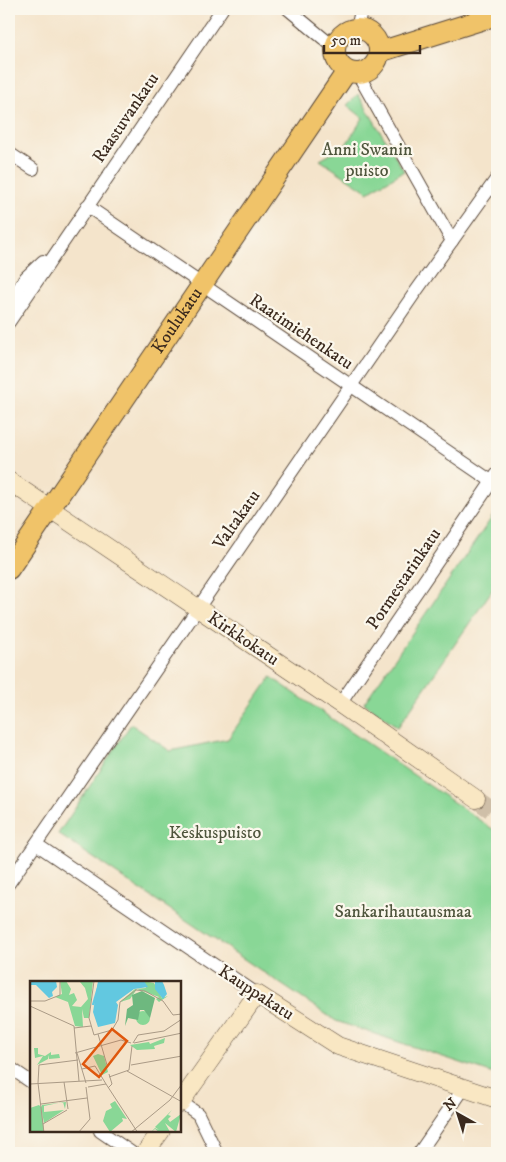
<svg xmlns="http://www.w3.org/2000/svg" width="506" height="1162" font-family="'IM FELL DW Pica',serif">
  <style>
    .green { fill: #89d796; stroke: #62805a }
    .lines { fill: none; stroke-linecap: round; stroke-linejoin: round }
    .street-tunnel { stroke: #cfbfa8; stroke-width: 12; stroke-dasharray: 12 6; stroke-linecap: butt }
    .secondary-tunnel { stroke: #cfbfa8; stroke-width: 18; stroke-dasharray: 18 9; stroke-linecap: butt }
    .street-casing { stroke: #574638; stroke-width: 14 }
    .secondary-casing { stroke: #574638; stroke-width: 19 }
    .primary-casing { stroke: #574638; stroke-width: 22 }
    .street { stroke: #fff; stroke-width: 12 }
    .secondary { stroke: #f9e7c3; stroke-width: 18 }
    .primary { stroke: #f0c369; stroke-width: 20 }
    .labels { text-anchor: middle; dominant-baseline: central; stroke-width: 4.5; stroke-linejoin: round; paint-order: stroke }
    .street-label { font-size: 18px; fill: #3b2a1e; stroke: #fbf7ec }
    .park-label { font-size: 18px; fill: #4e553c; stroke: #fbf7ec }
    .inset-river { fill: none; stroke: #62c8e0; stroke-width: 2.5 }
    .inset-road { fill: none; stroke: #aa9a86; stroke-width: 1 }
    .view { fill: #df570d; fill-opacity: 0.15; stroke: #df570d; stroke-width: 2.5 }
    .inset-edge { fill: none; stroke: #3b2a1e; stroke-width: 2.5 }
  </style>
  <rect width="100%" height="100%" fill="#fbf7ec"/>
  <filter id="ink" filterUnits="userSpaceOnUse"><feTurbulence type="fractalNoise" baseFrequency=".02" numOctaves="2"/><feDisplacementMap in="SourceGraphic" scale="10" xChannelSelector="R" yChannelSelector="G"/><feConvolveMatrix kernelMatrix="1 2 1 2 8 2 1 2 1" color-interpolation-filters="sRGB"/></filter>
  <filter id="wash" filterUnits="userSpaceOnUse"><feTurbulence type="fractalNoise" baseFrequency=".0096" numOctaves="4" result="noise"/><feDisplacementMap in="SourceGraphic" scale="20" xChannelSelector="R" yChannelSelector="G"/><feGaussianBlur stdDeviation="1.12" result="paint"/><feColorMatrix in="noise" values="0 0 0 0 0 0 0 0 0 0 0 0 0 0 0 0 0 1.4 0 .05"/><feComposite in="paint" operator="in"/></filter>
  <g filter="url(#wash)">
    <rect width="100%" height="100%" fill="#f4e4cb"/>
    <g class="green">
      <polygon points="358,94 404,171 368,192 320,160 345,146 363,118 347,105"/>
      <polygon points="497,510 497,583 398,727 364,703"/>
      <polygon points="271,677 497,832 497,1075 336,1021 58,834 131,724 170,751 228,739"/>
    </g>
  </g>
  <g filter="url(#ink)">
    <g class="lines">
      <polyline class="street-tunnel" points="492,810 497,802"/>
      <polyline class="secondary-tunnel" points="476,799 497,814"/>
      <g class="street-casing">
        <g id="street">
          <polyline points="288,9 335,48"/>
          <polyline points="357,29 360,15 364,9"/>
          <polyline points="358,74 452,241"/>
          <polyline points="9,153 33,169"/>
          <polyline points="87,206 497,485"/>
          <polyline points="9,303 26,277 43,261"/>
          <polyline points="9,322 222,9"/>
          <polyline points="340,704 497,474"/>
          <polyline points="36,844 257,994"/>
          <polyline points="9,883 414,294 497,178"/>
          <polyline points="9,1067 31,1082"/>
          <polyline points="181,1102 198,1114 217,1153"/>
          <polyline points="100,1131 132,1153"/>
          <polyline points="419,1153 464,1088"/>
        </g>
      </g>
      <g class="secondary-casing">
        <g id="secondary">
          <polyline points="9,481 340,704 476,799"/>
          <polyline points="180,1103 257,994 338,1046 497,1099"/>
          <polyline points="145,1153 161,1131"/>
        </g>
      </g>
      <g class="primary-casing">
        <g id="primary">
          <circle cx="357" cy="51" r="22"/>
          <polyline points="379,52 497,15"/>
          <path id="s1" d="M9 569 347 71"/>
        </g>
      </g>
      <use href="#street" class="street"/>
      <use href="#secondary" class="secondary"/>
      <use href="#primary" class="primary"/>
    </g>
  </g>
  <g class="labels">
    <g class="street-label">
      <text transform="translate(126 118) rotate(-56)">Raastuvankatu</text>
      <text stroke="none"><textPath href="#s1" startOffset="300">Koulukatu</textPath></text>
      <text transform="translate(301 332) rotate(34)">Raatimiehenkatu</text>
      <text transform="translate(237 520) rotate(-55)">Valtakatu</text>
      <text transform="translate(404 579) rotate(-56)">Pormestarinkatu</text>
      <text transform="translate(243 639) rotate(34)">Kirkkokatu</text>
      <text transform="translate(256 993) rotate(33)">Kauppakatu</text>
    </g>
    <g class="park-label">
      <text x="367" y="150">Anni Swanin<tspan x="367" dy="21">puisto</tspan></text>
      <text x="215" y="833">Keskuspuisto</text>
      <text x="403" y="912">Sankarihautausmaa</text>
    </g>
  </g>
  <g transform="translate(30 981)">
    <rect width="151" height="151" fill="#f4e4cb"/>
    <path d="M30 0H36L41 8 39 14 44 12 47 19 42 25 51 26 58 18 55 7 50 1 63 0 59 37H54L52 28 53 46 45 45 38 21 25 16 32 13ZM114 0 124 2 132 17 138 15 129 21 126 18 129 16 107 8 100 18 90 21 105 8 116 7ZM106 37a7 7 0 1 1 14 0a7 7 0 1 1-14 0ZM135 57 134 62 124 65 125 68 107 69 100 64 119 61 120 63ZM4 67H8V73L15 75 21 71V74L29 73 30 77 19 78 18 74V78L7 84 13 75 5 77ZM68 73 74 75 78 91 72 94 63 75ZM85 120 97 138 92 137 93 140 80 151 73 140 76 130 82 127 80 123ZM33 121 14 125V131L34 129 14 142 12 131 14 151 0 152V127L9 124 11 126 12 124 36 121 35 128ZM142 129 138 134 141 135 138 138 140 141 151 133 146 151 135 142 140 151H129L125 148 120 152 125 147 129 149 125 146Z" fill="#89d796"/>
    <path d="M112 10 125 17 120 37 114 29H110L108 39 98 37 95 45 97 28 103 24 102 14Z" fill="#6eb87f"/>
    <path d="M0 0H26L27 6 22 11 23 15 19 17 6 4H0ZM68 0H114L118 6 104 8 86 21 88 24 85 42 68 46 63 31ZM125 0H132L134 4 137 13 133 18 125 8Z" fill="#62c8e0"/>
    <path class="inset-river" d="M63 24 70 0"/>
    <path class="inset-road" d="M64 0 59 37 64 54 82 49 88 39 90 21 106 9 115 10 133 20 143 34 152 33M0 20H15L30 14V0M0 25 44 45 49 100M44 47 61 45M68 53 77 84M103 62 108 54 134 50 152 38M104 62 152 52M45 72 91 59 101 62M47 72 56 102M101 84 152 75M52 88 65 85 76 103M97 90 152 121M79 96 99 89 102 65M34 101 38 128M8 102 9 84 48 79M8 102 14 152M0 103 72 99M58 106 76 103 108 152M78 107 82 103 79 93M11 123 57 117M13 143 37 129M48 152 60 138 56 106M100 152 140 119 152 103"/>
    <path class="view" d="M82 48 97 60 69 96 53 83Z"/>
    <rect width="151" height="151" class="inset-edge"/>
  </g>
  <rect width="506" height="1162" fill="none" stroke="#fbf7ec" stroke-width="30"/>
  <g transform="translate(458 1114) rotate(321)" stroke="#fbf7ec" stroke-width="4" paint-order="stroke">
  <path d="M0-4L9 19L0 12L-9 19Z" fill="#3b2a1e"/>
  <text y="-8" font-size="14" font-weight="bold" text-anchor="middle" fill="#3b2a1e">N</text>
  </g>
  <path d="M324 45v8h96v-8" fill="none" stroke="#3b2a1e" stroke-width="2.5"/>
  <text x="331" y="45" font-size="15" fill="#3b2a1e" stroke="#fbf7ec" stroke-width="4" paint-order="stroke">50 m</text>
</svg>
